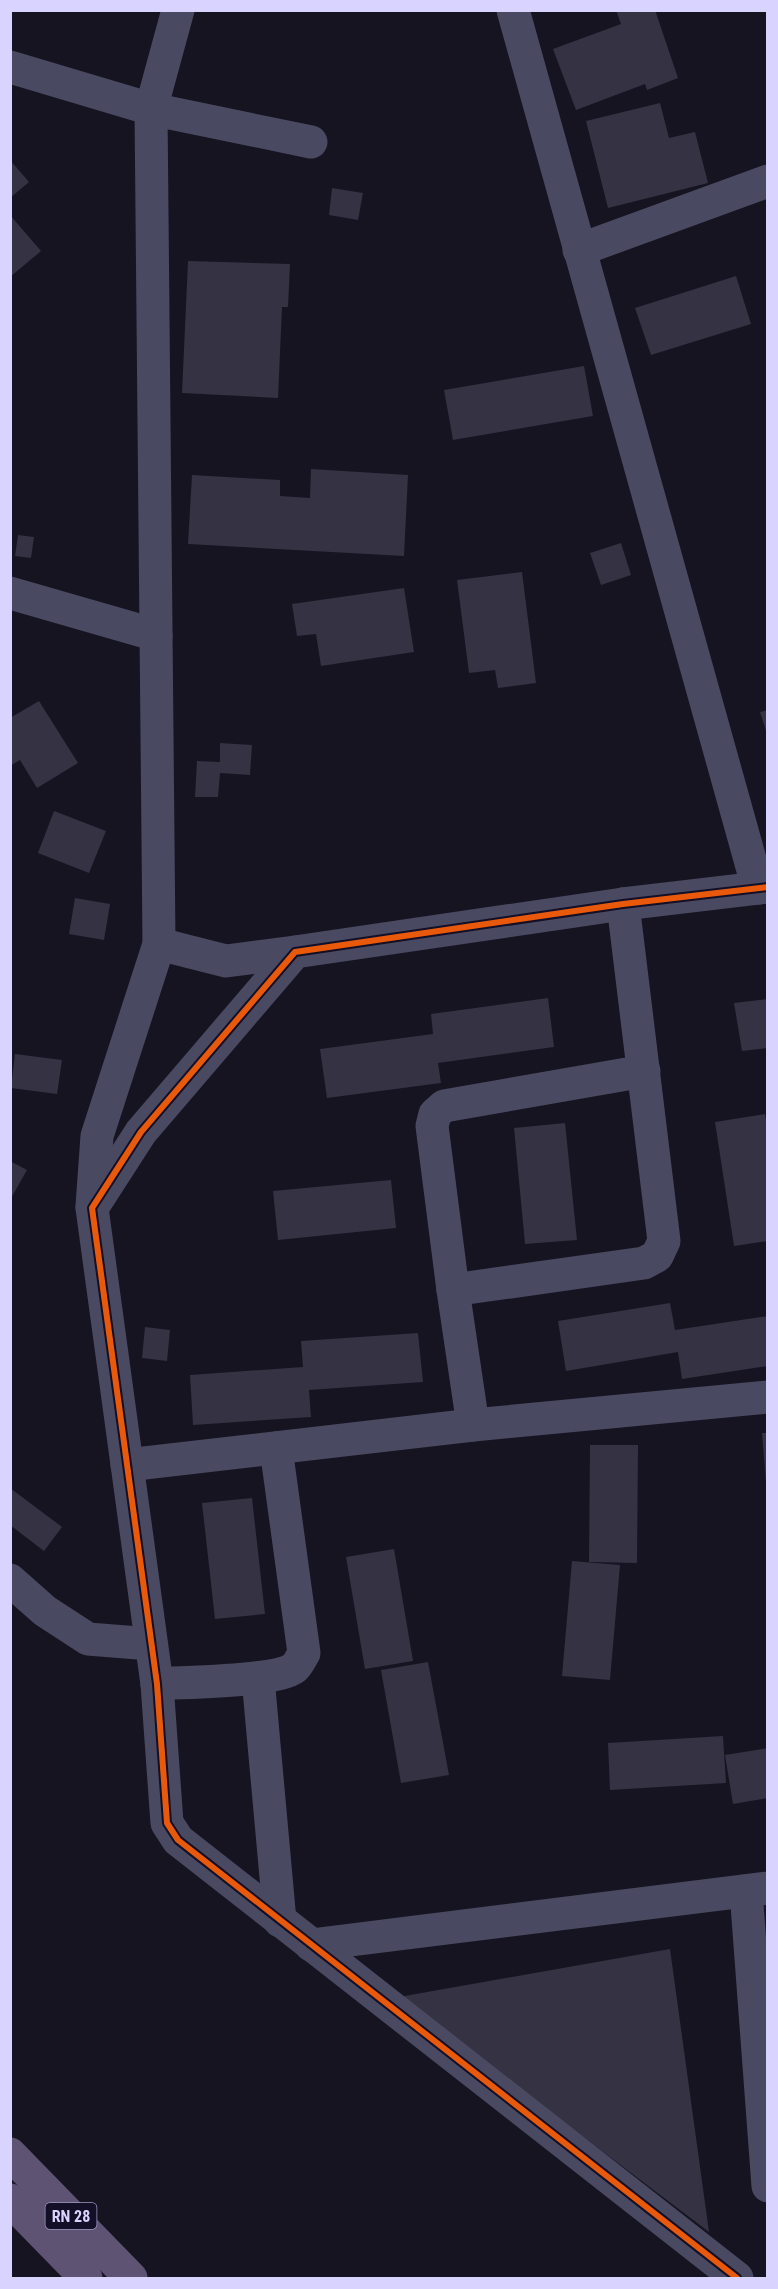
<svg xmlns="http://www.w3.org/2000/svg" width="778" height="2289" font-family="'Roboto Condensed',sans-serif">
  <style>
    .building { fill: #343243 }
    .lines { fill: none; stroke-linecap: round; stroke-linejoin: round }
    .minor { stroke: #4a4962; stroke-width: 33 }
    .primary { stroke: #5e5373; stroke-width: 33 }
    .cycleway-casing { stroke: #130f26; stroke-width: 10 }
    .cycleway { stroke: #e8590c; stroke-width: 6 }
    .labels { text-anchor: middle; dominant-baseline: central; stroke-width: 5; stroke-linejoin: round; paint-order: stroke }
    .shield { fill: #130f26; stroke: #9e99be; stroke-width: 1.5 }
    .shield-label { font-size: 16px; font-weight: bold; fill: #d9d4ff }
  </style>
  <rect width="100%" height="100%" fill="#161421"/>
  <g class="building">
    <polygon points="616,10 655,10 678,78 647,90 645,84 576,110 553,49 621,24"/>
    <polygon points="660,103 669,138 695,132 708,183 608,208 586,121"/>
    <polygon points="10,160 29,182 10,198"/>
    <polygon points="332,188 363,193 358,220 329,215"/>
    <polygon points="10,215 41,251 10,277"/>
    <polygon points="188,261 290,264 288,307 282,307 278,398 182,393"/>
    <polygon points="736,276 751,324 651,355 635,308"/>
    <polygon points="584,366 593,416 453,440 444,390"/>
    <polygon points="311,469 408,475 404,556 188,544 192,475 280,480 280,496 310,498"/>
    <polygon points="18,535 34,537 31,558 15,556"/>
    <polygon points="621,543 631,575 601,585 590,553"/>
    <polygon points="522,572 536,683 498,688 495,670 469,673 457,580"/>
    <polygon points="404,588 414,652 321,666 316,634 297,636 292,604"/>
    <polygon points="39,701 78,763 37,788 20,760 10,766 10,718"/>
    <polygon points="768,710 768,734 767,734 760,712"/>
    <polygon points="220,743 252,745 250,775 220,773 218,797 195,797 197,761 220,762"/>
    <polygon points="54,811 106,831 89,873 38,853"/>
    <polygon points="75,898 110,904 104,940 69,934"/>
    <polygon points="548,998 554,1047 438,1063 441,1083 327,1098 320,1049 433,1034 431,1014"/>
    <polygon points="768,999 768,1048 742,1051 734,1003"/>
    <polygon points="15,1054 62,1060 57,1094 11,1088"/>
    <polygon points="765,1114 768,1132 768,1241 734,1246 715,1122"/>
    <polygon points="565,1123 577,1240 525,1244 514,1128"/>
    <polygon points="10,1161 27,1170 10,1200"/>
    <polygon points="391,1180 396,1228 278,1240 273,1191"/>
    <polygon points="670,1303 675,1330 768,1316 768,1366 682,1379 678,1352 566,1371 558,1321"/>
    <polygon points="145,1327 170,1330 167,1361 142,1358"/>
    <polygon points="418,1333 423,1382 309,1390 311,1417 193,1425 190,1375 303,1367 301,1341"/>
    <polygon points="762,1433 768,1433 768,1483 766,1483"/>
    <polygon points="590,1445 638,1445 637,1563 589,1562"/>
    <polygon points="10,1488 62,1527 44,1551 10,1525"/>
    <polygon points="252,1498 265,1614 215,1619 202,1503"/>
    <polygon points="394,1549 413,1661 365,1669 346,1557"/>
    <polygon points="572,1561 620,1565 610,1680 562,1676"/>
    <polygon points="428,1662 449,1775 401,1783 381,1670"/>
    <polygon points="723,1736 726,1783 610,1790 608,1743"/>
    <polygon points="768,1748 768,1798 733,1804 725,1755"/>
    <polygon points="670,1949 709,2232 399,1997"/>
  </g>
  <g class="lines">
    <g class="minor">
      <polyline points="513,10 758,888"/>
      <polyline points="10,67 151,109 311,142"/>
      <polyline points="579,250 768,181"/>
      <polyline points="10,593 156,635"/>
      <polyline points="159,944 226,961 295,952"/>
      <polyline points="92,1206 97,1136 159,944 151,109 178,10"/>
      <polyline points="453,1290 432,1126 435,1114 444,1106 644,1071"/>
      <polyline points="473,1425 453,1290 644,1263 657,1256 664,1241 623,904"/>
      <polyline points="127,1465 473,1425 768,1397"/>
      <polyline points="10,1580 45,1611 88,1639 151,1644"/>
      <polyline points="258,1678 280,1921"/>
      <path d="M157 1684C184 1682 275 1682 294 1668 298 1665 301 1658 304 1653L276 1448"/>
      <polyline points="746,1891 768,2186"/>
      <polyline points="311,1945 768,1888"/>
      <polyline points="737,2278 178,1840 167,1823 157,1684 92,1208 141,1132 295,952 623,904 768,887"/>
    </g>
    <g class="primary">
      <polyline points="10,2154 131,2278"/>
      <polyline points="10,2200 86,2278"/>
    </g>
    <g class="cycleway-casing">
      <polyline id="cycleway" points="737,2278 178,1840 167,1823 157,1684 92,1208 141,1132 295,952 623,904 768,887"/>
    </g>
    <use href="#cycleway" class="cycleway"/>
  </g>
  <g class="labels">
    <rect class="shield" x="45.5" y="2203" width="51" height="26" rx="4.5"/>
    <g class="shield-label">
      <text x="71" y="2216">RN 28</text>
    </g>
  </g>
  <rect width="778" height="2289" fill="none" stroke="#d9d4ff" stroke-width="24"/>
</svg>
